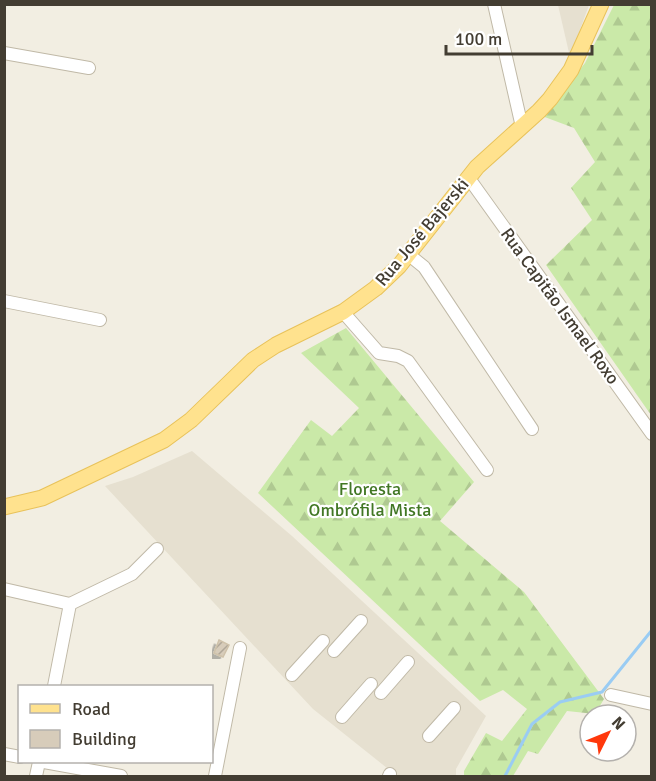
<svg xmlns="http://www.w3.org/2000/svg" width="656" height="781" font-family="Signika,sans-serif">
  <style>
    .residential { fill: #e6e0d0 }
    .forest { fill: url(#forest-firs) }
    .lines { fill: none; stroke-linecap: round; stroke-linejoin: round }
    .stream { stroke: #9accf3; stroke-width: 3 }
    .building { fill: url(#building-hatch); stroke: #cfc2aa; stroke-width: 1.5; filter: url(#shadow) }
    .minor-casing { stroke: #c0b9a7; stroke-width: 14 }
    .major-casing { stroke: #e8c25a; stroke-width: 17 }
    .minor { stroke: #fff; stroke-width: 12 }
    .major { stroke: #ffe28e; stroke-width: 15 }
    .labels { text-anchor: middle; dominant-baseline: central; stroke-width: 4.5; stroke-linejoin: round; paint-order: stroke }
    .street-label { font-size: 18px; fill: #433d32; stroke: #fff }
    .park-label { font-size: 18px; fill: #417724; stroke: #fff }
  </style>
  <defs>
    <pattern id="forest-firs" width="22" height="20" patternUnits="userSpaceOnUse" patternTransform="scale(1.5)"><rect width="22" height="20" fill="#cae9a8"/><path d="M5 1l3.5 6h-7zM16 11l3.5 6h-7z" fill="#afc991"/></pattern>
    <pattern id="building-hatch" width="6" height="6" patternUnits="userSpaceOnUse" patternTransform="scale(1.5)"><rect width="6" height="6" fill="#d7ccba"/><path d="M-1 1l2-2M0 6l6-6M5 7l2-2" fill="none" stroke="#b0a798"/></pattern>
    <filter id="shadow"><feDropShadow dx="-4.5" dy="4.5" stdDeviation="0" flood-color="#0004"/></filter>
  </defs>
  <rect width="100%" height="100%" fill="#f2eee2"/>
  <g class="residential">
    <polygon points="558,5 589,5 570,57"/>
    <polygon points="192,451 292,536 486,716 456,769 456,776 397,776 313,709 105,486 133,477"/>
  </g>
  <g class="forest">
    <polygon points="614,5 651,5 651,415 546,265 592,220 571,188 595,162 574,128 542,116 585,63"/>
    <polygon points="346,328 474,482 440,521 524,592 604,699 595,714 567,711 538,754 528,751 513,776 464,776 464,771 486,733 502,741 527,709 503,690 480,701 258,493 311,420 332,436 359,408 301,353"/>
  </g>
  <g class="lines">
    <polyline class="stream" points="505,776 532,724 560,702 602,692 652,630"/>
  </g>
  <polygon class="building" points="219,640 229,645 223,657 214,653"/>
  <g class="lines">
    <g class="minor-casing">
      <g id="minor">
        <polyline points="494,4 522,127"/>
        <polyline points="4,53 89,68"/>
        <polyline points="468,177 652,434"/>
        <polyline points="408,254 424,267 532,429"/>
        <polyline points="4,301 100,320"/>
        <polyline points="343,312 379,353 398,356 408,361 487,470"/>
        <polyline points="4,589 70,604"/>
        <polyline points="334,651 361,621"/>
        <polyline points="292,675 323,641"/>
        <polyline points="54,686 70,604 132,574 157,549"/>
        <polyline points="381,693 408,662"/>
        <polyline points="611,695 652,704"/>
        <polyline points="342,717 371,684"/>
        <polyline points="429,736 454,708"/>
        <polyline points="4,754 20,757"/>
        <polyline points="44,762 121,776"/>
        <polyline points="36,776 39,762"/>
        <polyline points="215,776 240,648"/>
        <polyline points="389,776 390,774"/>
      </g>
    </g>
    <g class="major-casing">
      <polyline id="major" points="4,507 42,498 164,440 191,420 253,360 276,345 343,312 376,288 399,266 477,167 539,111 550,99 571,70 601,4"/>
    </g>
    <use href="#minor" class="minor"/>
    <use href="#major" class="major"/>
  </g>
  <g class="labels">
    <g class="street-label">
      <text transform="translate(422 232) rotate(-50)">Rua José Bajerski</text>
      <text transform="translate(560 306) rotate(54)">Rua Capitão Ismael Roxo</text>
    </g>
    <g class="park-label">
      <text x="370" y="489">Floresta<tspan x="370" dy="21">Ombrófila Mista</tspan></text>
    </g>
  </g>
  <rect width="656" height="781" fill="none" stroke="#433d32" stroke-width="12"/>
  <rect x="18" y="685" width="195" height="78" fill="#ffffff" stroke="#b4b1ad" stroke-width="1.5"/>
  <rect x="30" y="704" width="30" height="9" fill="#ffe28e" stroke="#b4b1ad" stroke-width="1.5"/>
  <text x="72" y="715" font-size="18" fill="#433d32">Road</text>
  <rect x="30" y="730" width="30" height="18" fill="#d7ccba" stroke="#b4b1ad" stroke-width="1.5"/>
  <text x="72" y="745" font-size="18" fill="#433d32">Building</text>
  <g transform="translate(608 733) rotate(47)"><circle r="28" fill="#ffffff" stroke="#b4b1ad" stroke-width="1.5"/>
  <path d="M0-4.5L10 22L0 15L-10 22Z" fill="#ff380c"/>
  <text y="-9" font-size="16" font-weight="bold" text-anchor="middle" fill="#433d32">N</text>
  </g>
  <path d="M446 45v9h146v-9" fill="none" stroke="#433d32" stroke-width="3"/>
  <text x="455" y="45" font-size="18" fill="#433d32" stroke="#ffffff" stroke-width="4.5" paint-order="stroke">100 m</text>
</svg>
